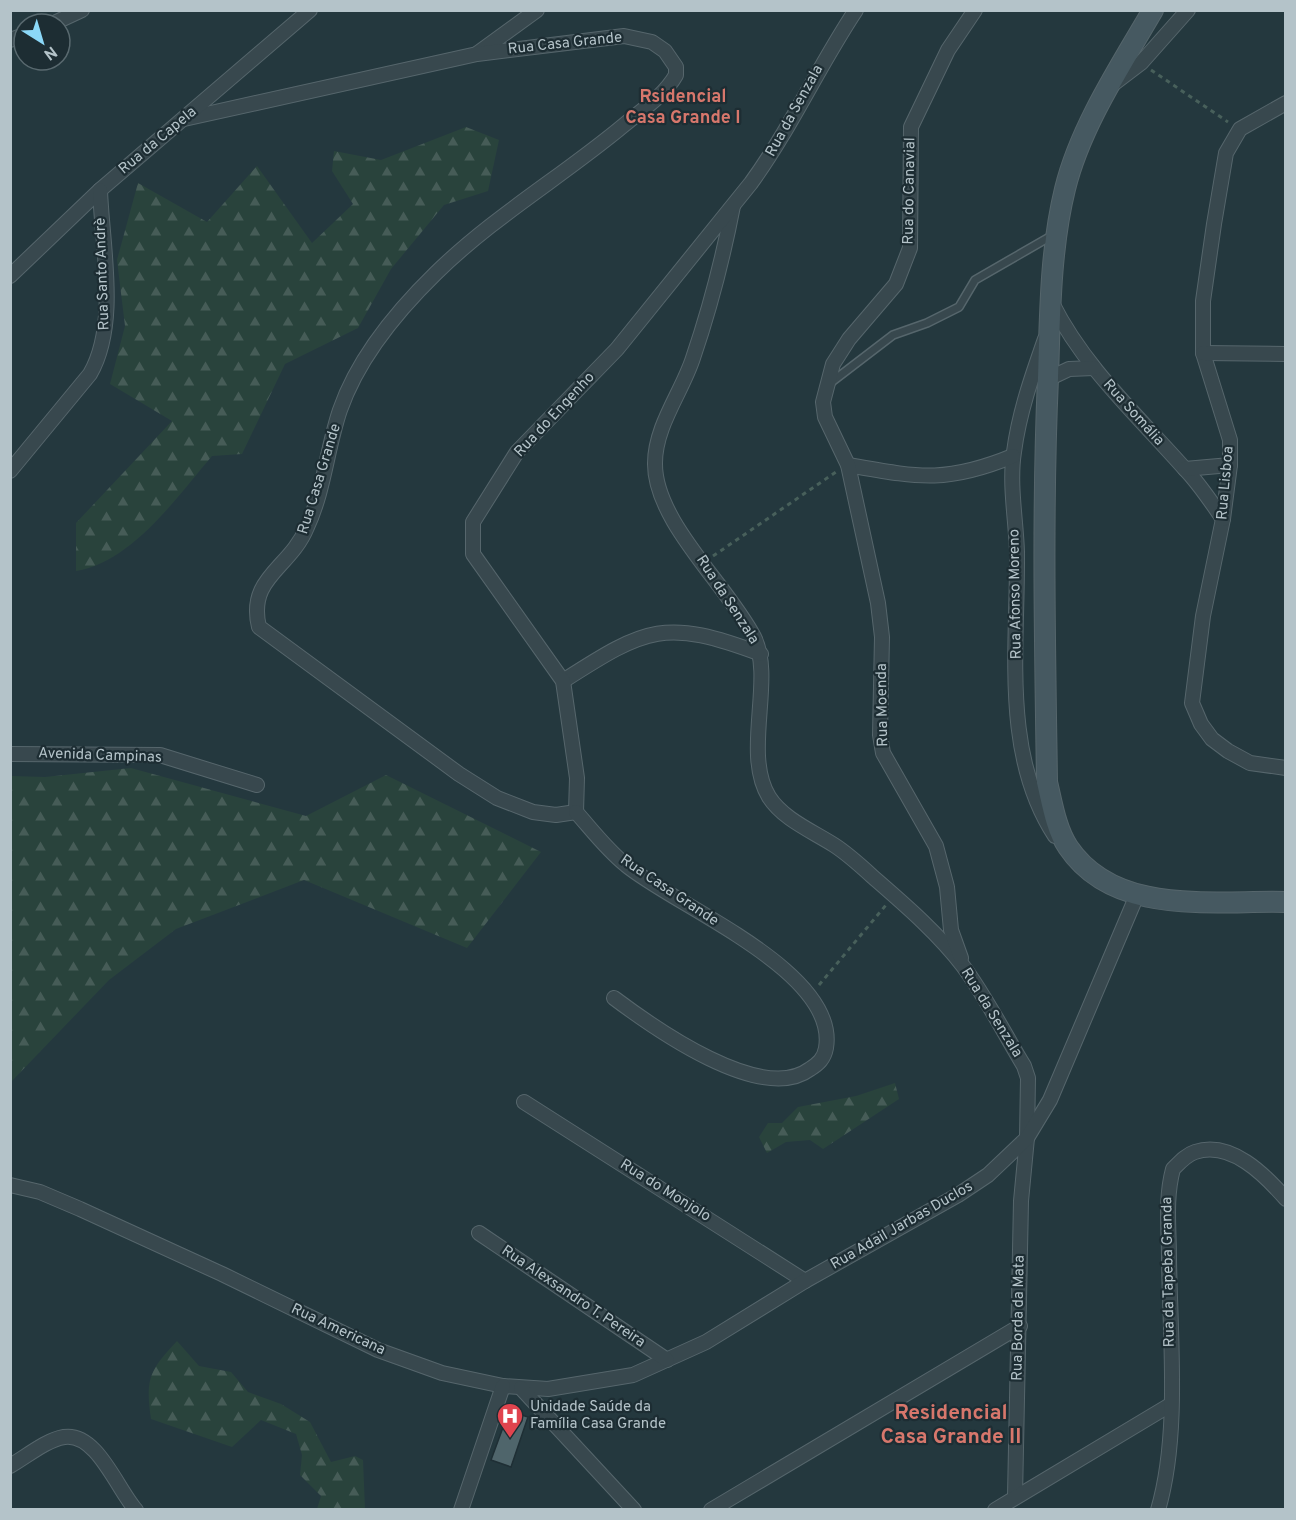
<svg xmlns="http://www.w3.org/2000/svg" width="1296" height="1520" font-family="Overpass,sans-serif">
  <style>
    .forest { fill: url(#forest-firs) }
    .building { fill: #4f656b; stroke: #1f2f35; stroke-width: 1.5 }
    .lines { fill: none; stroke-linecap: round; stroke-linejoin: round }
    .service-casing { stroke: #56666c; stroke-width: 10 }
    .minor-casing { stroke: #56666c; stroke-width: 16 }
    .secondary-casing { stroke: #56666c; stroke-width: 22 }
    .path { stroke: #48605b; stroke-width: 3; stroke-dasharray: 4.5 4.5; stroke-linecap: butt }
    .service { stroke: #38484e; stroke-width: 7 }
    .minor { stroke: #38484e; stroke-width: 14 }
    .secondary { stroke: #465961; stroke-width: 20 }
    .labels { text-anchor: middle; dominant-baseline: central; stroke-width: 4.5; stroke-linejoin: round; paint-order: stroke }
    .street-label { font-size: 15px; fill: #b4c3c9; stroke: #1d2d33 }
    .poi-label { font-size: 15px; fill: #b4c3c9; stroke: #1d2d33; text-anchor: start }
    .quarter-label { font-size: 18px; font-weight: bold; fill: #d7776c; stroke: #1d2d33 }
    .district-label { font-size: 21px; font-weight: bold; fill: #d7776c; stroke: #1d2d33 }
  </style>
  <defs>
    <pattern id="forest-firs" width="22" height="20" patternUnits="userSpaceOnUse" patternTransform="scale(1.5)"><rect width="22" height="20" fill="#29433c"/><path d="M5 1l3.5 6h-7zM16 11l3.5 6h-7z" fill="#465c57"/></pattern>
  </defs>
  <rect width="100%" height="100%" fill="#24383e"/>
  <g class="forest">
    <path d="M466 127 499 140 488 191 444 205 391 269 358 328 285 364 242 454 212 456C177 497 132 562 76 571V523L172 421 110 384 125 326 117 260 138 183 207 222 257 166 312 243 353 204 332 171 334 151 381 160Z"/>
    <polygon points="131,768 306,816 386,775 541,852 467,948 304,880 176,929 109,980 11,1082 11,776 45,777"/>
    <polygon points="895,1083 899,1099 823,1149 810,1140 786,1142 767,1153 759,1137 768,1123 782,1123 798,1107 856,1096"/>
    <path d="M177 1341 199 1366 231 1372 248 1392 281 1404 310 1422 331 1462 355 1456 363 1460 365 1509H317L321 1496 300 1475 302 1455 296 1434 261 1420 232 1447 151 1419C145 1378 150 1370 177 1341Z"/>
  </g>
  <polygon class="building" points="509,1411 528,1417 511,1467 491,1460"/>
  <g class="lines">
    <g class="service-casing">
      <polyline id="service" points="829,384 893,335 927,323 959,307 975,280 1053,235"/>
    </g>
    <g class="minor-casing">
      <g id="minor">
        <polyline points="52,24 82,10"/>
        <polyline points="10,40 24,35"/>
        <polyline points="478,53 537,10"/>
        <polyline points="1112,85 1141,63 1188,10"/>
        <polyline points="1286,103 1240,129 1226,153 1214,224 1203,301 1203,353 1230,440 1230,465 1223,519 1203,616 1192,703 1201,724 1212,739 1228,751 1250,763 1286,768"/>
        <path d="M184 119 477 54 624 36 652 42 665 51 676 67V75C664 96 643 109 624 125 563 176 493 217 436 273 397 311 358 358 340 410 327 448 324 491 307 527 290 569 247 577 259 627L459 774 497 798 533 812 556 815 576 812"/>
        <path d="M733 206C723 258 710 308 693 358 682 392 655 426 655 463 654 521 728 586 754 637 775 679 742 753 769 797 783 819 812 831 834 845 848 854 861 866 873 877 904 904 938 933 963 966 986 997 1004 1033 1024 1066L1028 1078 1027 1138 1021 1201 1015 1497"/>
        <polyline points="10,276 100,190 310,10"/>
        <path d="M1052 303C1084 367 1137 415 1184 468 1199 483 1211 502 1223 519"/>
        <path d="M1045 339C1032 376 1019 413 1014 452 1009 484 1016 520 1017 552 1018 645 1001 754 1055 836"/>
        <polyline points="1203,353 1286,354"/>
        <polyline points="1048,379 1069,369 1094,368"/>
        <path d="M848 465C917 477 945 484 1013 456"/>
        <polyline points="1185,469 1230,465"/>
        <path d="M10 471 90 374C119 324 102 246 100 190"/>
        <path d="M563 681C647 627 665 618 761 654"/>
        <polyline points="10,754 160,755 257,785"/>
        <path d="M576 812 577 778 563 681 473 554V522L517 452 617 349 751 183C791 128 818 67 856 10"/>
        <path d="M576 812C592 830 607 850 626 865 675 906 839 971 826 1048 824 1059 818 1064 810 1069 762 1105 654 1028 614 998"/>
        <polyline points="961,958 951,930 947,887 936,846 883,753 880,735 882,637 878,603 848,465 825,417 823,402 833,364 849,339 896,284 910,248 911,127 948,50 975,10"/>
        <polyline points="524,1102 805,1281"/>
        <polyline points="10,1185 40,1192 80,1209 222,1274 378,1350 442,1373 503,1386 548,1389 633,1375 706,1342 805,1281 958,1195 988,1175 1027,1138 1050,1100 1137,895"/>
        <polyline points="479,1233 667,1360"/>
        <polyline points="521,1388 634,1510"/>
        <path d="M10 1466C26 1457 46 1440 64 1437 97 1432 117 1489 136 1510"/>
        <polyline points="461,1510 503,1386"/>
        <polyline points="711,1510 1020,1326"/>
        <polyline points="995,1510 1170,1405"/>
        <path d="M1158 1510C1180 1435 1170 1337 1169 1259 1169 1228 1165 1199 1173 1169 1180 1162 1186 1155 1195 1152 1231 1140 1265 1175 1286 1199"/>
      </g>
    </g>
    <g class="secondary-casing">
      <path id="secondary" d="M1153 10C1121 65 1080 127 1065 189 1050 250 1050 316 1048 378 1042 512 1045 648 1047 782 1052 803 1056 829 1068 847 1115 917 1214 900 1286 902"/>
    </g>
    <g class="path">
      <polyline points="1151,70 1228,122"/>
      <polyline points="713,556 836,472"/>
      <polyline points="819,985 886,905"/>
    </g>
    <use href="#service" class="service"/>
    <use href="#minor" class="minor"/>
    <use href="#secondary" class="secondary"/>
  </g>
  <defs>
    <g id="hospital-pin" transform="scale(1.35)"><path d="M0 17L-7.5 6A9.5 9.5 0 1 1 7.5 6Z" fill="#e0444e" stroke="#1d2d33"/><path d="M-5-5h3v3.5h4V-5h3V5h-3V1.5h-4V5h-3Z" fill="#fff"/></g>
  </defs>
  <g fill-rule="evenodd">
    <use href="#hospital-pin" x="510" y="1416"/>
  </g>
  <g class="labels">
    <g class="street-label">
      <text transform="translate(565 44) rotate(-6)">Rua Casa Grande</text>
      <text transform="translate(795 111) rotate(-61)">Rua da Senzala</text>
      <text transform="translate(158 141) rotate(-40)">Rua da Capela</text>
      <text transform="translate(910 191) rotate(-89)">Rua do Canavial</text>
      <text transform="translate(103 274) rotate(-92)">Rua Santo Andrè</text>
      <text transform="translate(1133 413) rotate(48)">Rua Somália</text>
      <text transform="translate(555 415) rotate(-47)">Rua do Engenho</text>
      <text transform="translate(320 479) rotate(-73)">Rua Casa Grande</text>
      <text transform="translate(1226 483) rotate(-85)">Rua Lisboa</text>
      <text transform="translate(1016 594) rotate(-91)">Rua Afonso Moreno</text>
      <text transform="translate(727 600) rotate(57)">Rua da Senzala</text>
      <text transform="translate(883 705) rotate(-91)">Rua Moenda</text>
      <text transform="translate(100 756) rotate(2)">Avenida Campinas</text>
      <text transform="translate(669 891) rotate(34)">Rua Casa Grande</text>
      <text transform="translate(991 1013) rotate(58)">Rua da Senzala</text>
      <text transform="translate(665 1191) rotate(32)">Rua do Monjolo</text>
      <text transform="translate(902 1226) rotate(-30)">Rua Adail Jarbas Duclos</text>
      <text transform="translate(1169 1272) rotate(-91)">Rua da Tapeba Granda</text>
      <text transform="translate(573 1297) rotate(34)">Rua Alexsandro T. Pereira</text>
      <text transform="translate(1019 1318) rotate(-89)">Rua Borda da Mata</text>
      <text transform="translate(338 1330) rotate(25)">Rua Americana</text>
    </g>
    <g class="poi-label">
      <text x="530" y="1407">Unidade Saúde da<tspan x="530" dy="17">Família Casa Grande</tspan></text>
    </g>
    <g class="quarter-label">
      <text x="683" y="97">Rsidencial<tspan x="683" dy="21">Casa Grande I</tspan></text>
    </g>
    <g class="district-label">
      <text x="951" y="1413">Residencial<tspan x="951" dy="24">Casa Grande II</tspan></text>
    </g>
  </g>
  <rect width="1296" height="1520" fill="none" stroke="#b4c3c9" stroke-width="24"/>
  <g transform="translate(42 42) rotate(143)"><circle r="28" fill="#1d2d33" stroke="#59696f" stroke-width="1.5"/>
  <path d="M0-4.5L10 22L0 15L-10 22Z" fill="#8bd8f8"/>
  <text y="-9" font-size="16" font-weight="bold" text-anchor="middle" fill="#b4c3c9">N</text>
  </g>
</svg>
